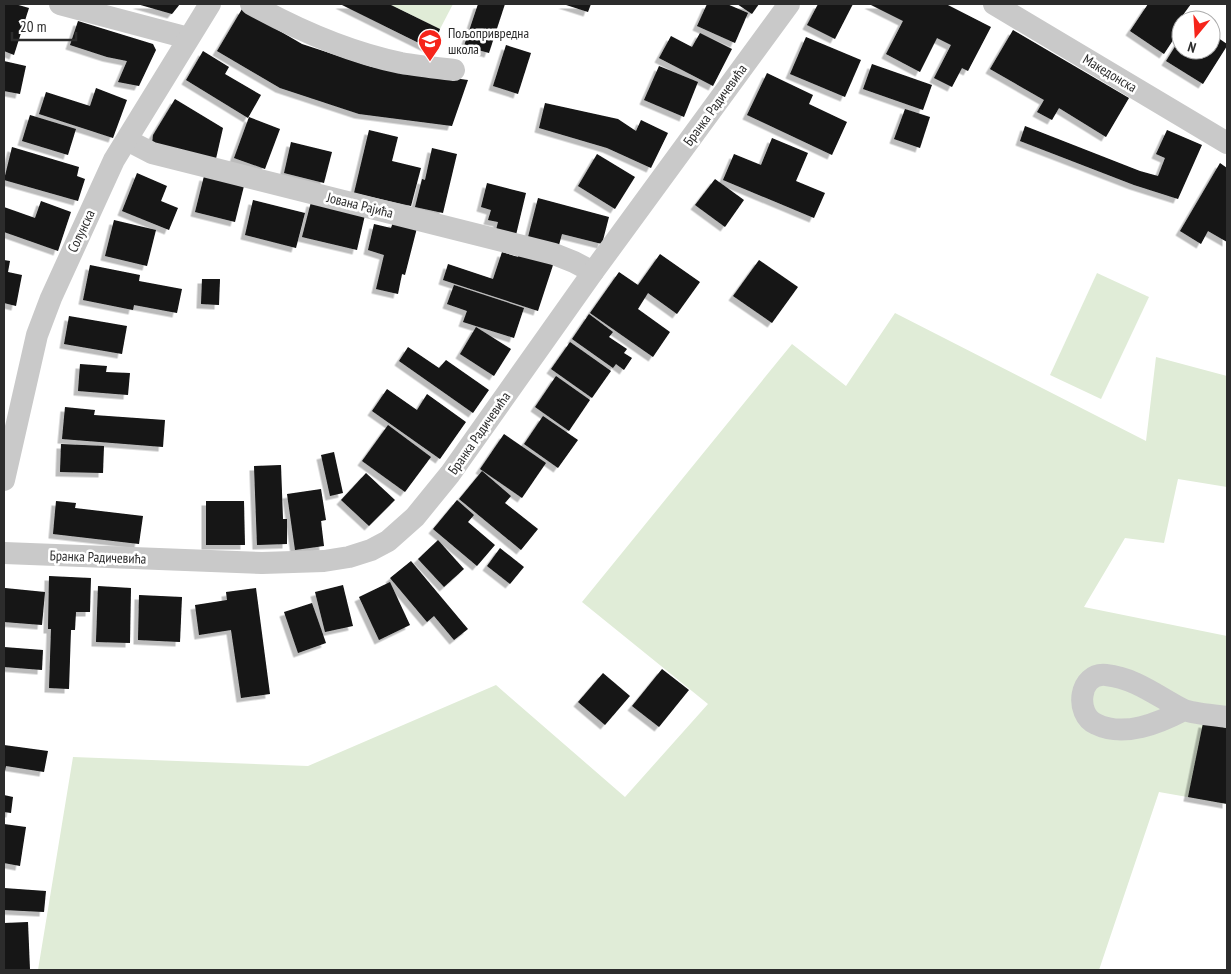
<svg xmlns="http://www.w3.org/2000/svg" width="1231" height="974" font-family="'PT Sans Narrow',sans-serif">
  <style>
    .green { fill: #e0ecd7 }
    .building { fill: #131313; filter: url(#shadow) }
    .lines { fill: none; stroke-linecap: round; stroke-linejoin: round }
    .minor { stroke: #c9c9c9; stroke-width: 22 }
    .labels { text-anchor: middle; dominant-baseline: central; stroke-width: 5; stroke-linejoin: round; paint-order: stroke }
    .poi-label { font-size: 14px; fill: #2c2c2c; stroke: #fff; text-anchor: start }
    .street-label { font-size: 14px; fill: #2c2c2c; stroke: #fff }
  </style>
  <defs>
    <filter id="shadow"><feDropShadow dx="-4.5" dy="4.5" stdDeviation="0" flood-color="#0004"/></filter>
  </defs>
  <rect width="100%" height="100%" fill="#fff"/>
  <g class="green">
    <polygon points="389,4 453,4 440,29"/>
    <polygon points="1097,273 1149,297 1101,399 1050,375"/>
    <polygon points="895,313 1146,441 1156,357 1227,376 1227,487 1178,479 1164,543 1125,538 1084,607 1227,636 1227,804 1159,792 1099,970 38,970 73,757 308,766 496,685 625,797 708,704 582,602 792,344 846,386"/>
  </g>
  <g class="building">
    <polygon points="4,4 15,4 29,8 14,55 4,51"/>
    <polygon points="137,4 180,4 172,14"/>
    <polygon points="340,4 389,4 440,29 433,50"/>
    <polygon points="478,4 505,4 489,53 464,46"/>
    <polygon points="563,4 591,4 588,12"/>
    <polygon points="707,4 727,4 748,13 735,43 697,26"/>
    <polygon points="737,4 759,4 752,14"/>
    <polygon points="818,4 853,4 835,39 807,25"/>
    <polygon points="869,4 946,4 991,27 968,71 962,68 952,87 934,78 951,45 937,38 920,72 886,54 903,21"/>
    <polygon points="1148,4 1191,4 1180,19 1181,28 1164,54 1130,31"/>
    <polygon points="242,9 302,44 372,67 468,80 452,126 359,114 280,88 217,51"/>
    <polygon points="78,21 153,44 156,50 139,86 118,82 127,61 107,57 70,45"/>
    <polygon points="1013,30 1129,98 1106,137 1059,108 1052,120 1037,112 1044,100 990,69"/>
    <polygon points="700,33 732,49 713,86 659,58 671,36 692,47"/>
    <polygon points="1211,33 1227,44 1227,46 1203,84 1166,61 1181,37 1181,50 1211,50"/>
    <polygon points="806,37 861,60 845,97 790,74"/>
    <polygon points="506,45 531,53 518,94 493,86"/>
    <polygon points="203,51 229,67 225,74 261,95 248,118 186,80"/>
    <polygon points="4,61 26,66 20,94 4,91"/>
    <polygon points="872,64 932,85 923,110 863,89"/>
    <polygon points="659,66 698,82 684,117 644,100"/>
    <polygon points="767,73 813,95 809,104 847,122 832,155 747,115"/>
    <polygon points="96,88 127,100 113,138 39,114 46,92 90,106"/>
    <polygon points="175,99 223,128 215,163 152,144 153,135"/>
    <polygon points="545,103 618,119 636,131 641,120 668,133 651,168 607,148 539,128"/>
    <polygon points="905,109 930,117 920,148 894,139"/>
    <polygon points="30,115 76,129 68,155 22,141"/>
    <polygon points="249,117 280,129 265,169 234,158"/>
    <polygon points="1025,126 1140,171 1158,176 1165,158 1156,154 1167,130 1202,145 1178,199 1134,185 1020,141"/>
    <polygon points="369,130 398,137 392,161 421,168 411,206 354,193"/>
    <polygon points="772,138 808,153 796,181 825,193 814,218 723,180 734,154 761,165"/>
    <polygon points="291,142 332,152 324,183 284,173"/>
    <polygon points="12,147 79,167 77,176 85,179 78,201 4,180"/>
    <polygon points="432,148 457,154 443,213 415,207 422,179 425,180"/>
    <polygon points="597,154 635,177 615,209 578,186"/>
    <polygon points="1220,163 1227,168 1227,242 1208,231 1201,244 1180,231"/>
    <polygon points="137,173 167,186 161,201 178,208 169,230 122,211"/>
    <polygon points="204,176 244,186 235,222 195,212"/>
    <polygon points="715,179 744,200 725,227 695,205"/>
    <polygon points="487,183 526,193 516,235 496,230 498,222 488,220 491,210 481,207"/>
    <polygon points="538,198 609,217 602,244 562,234 559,245 528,237"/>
    <polygon points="253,200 305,213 296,248 245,235"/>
    <polygon points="41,201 71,212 58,251 4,232 4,207 35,218"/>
    <polygon points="311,202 365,215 357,250 302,237"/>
    <polygon points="114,220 156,230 147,266 105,256"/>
    <polygon points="393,222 417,228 405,275 402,274 398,294 376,289 384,255 368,250 374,224 391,228"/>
    <polygon points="521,248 555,259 538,311 443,280 448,264 493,279 502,252 518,257"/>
    <polygon points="660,254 700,282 677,314 648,293 638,309 670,332 653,357 590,313 619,272 638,285"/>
    <polygon points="4,260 10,261 8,272 22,275 16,306 4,303"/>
    <polygon points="759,260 798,287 772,323 733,296"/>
    <polygon points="90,265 140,275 139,281 182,289 177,313 134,305 133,310 83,300"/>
    <polygon points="202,279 220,279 219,305 201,304"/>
    <polygon points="454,285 524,308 514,338 463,322 467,311 447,304"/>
    <polygon points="589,314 613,332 609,337 627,349 624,353 632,358 624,370 616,364 613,368 572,339"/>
    <polygon points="69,316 127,326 122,354 64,344"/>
    <polygon points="476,327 511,349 494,376 460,354"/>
    <polygon points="570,342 611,371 592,398 551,369"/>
    <polygon points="408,347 439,368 446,360 489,390 473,413 399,361"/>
    <polygon points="80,364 107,366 106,372 130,373 128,395 78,391"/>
    <polygon points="556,376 590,400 569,431 535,407"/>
    <polygon points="387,389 417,410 427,394 466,422 440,459 372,411"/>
    <polygon points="65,407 95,410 94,415 165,420 163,447 62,439"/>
    <polygon points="543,416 578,440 558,468 524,444"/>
    <polygon points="388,425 431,457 405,492 362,461"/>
    <polygon points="504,434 546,463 522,498 480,469"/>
    <polygon points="61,444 104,446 103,473 60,472"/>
    <polygon points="334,452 343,493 330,496 321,455"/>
    <polygon points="281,465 283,519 287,519 287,544 257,545 254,466"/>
    <polygon points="482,471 511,496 505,503 538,529 521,550 459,499"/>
    <polygon points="366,473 395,500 369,526 341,500"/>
    <polygon points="321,489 326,520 321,521 324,546 295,550 287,494"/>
    <polygon points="457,500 474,515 468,522 495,545 477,566 433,529"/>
    <polygon points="56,501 76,503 75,508 143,516 139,544 53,534"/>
    <polygon points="206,501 244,501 245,545 206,545"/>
    <polygon points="438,540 464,569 444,587 418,559"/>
    <polygon points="500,548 524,567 510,584 487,566"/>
    <polygon points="411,561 468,629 454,640 434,616 427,622 390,578"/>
    <polygon points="49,576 91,578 90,612 76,612 75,630 71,630 69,689 49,688 51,629 48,629"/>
    <polygon points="390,582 410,625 379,640 359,597"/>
    <polygon points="343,585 353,626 325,632 315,592"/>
    <polygon points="98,586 131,588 130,643 96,642"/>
    <polygon points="5,588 45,592 42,625 4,622"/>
    <polygon points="256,588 270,694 241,698 231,630 199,635 195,605 227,600 226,592"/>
    <polygon points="139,595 182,597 180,642 138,640"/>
    <polygon points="312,603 326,643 298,653 284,612"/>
    <polygon points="4,647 43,650 42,670 4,667"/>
    <polygon points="662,669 689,690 659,727 632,706"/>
    <polygon points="603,673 630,696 605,725 578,702"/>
    <polygon points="1203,723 1227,728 1227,804 1188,797"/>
    <polygon points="4,745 48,751 44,772 6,766 4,776"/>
    <polygon points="4,795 13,797 11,813 4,812"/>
    <polygon points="4,824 26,827 20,866 4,863"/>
    <polygon points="4,888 46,891 44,912 4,910"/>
    <polygon points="28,922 30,970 4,970 4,923"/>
  </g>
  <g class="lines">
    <g class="minor">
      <polyline points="60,4 188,38"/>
      <path d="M251 4C298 30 348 52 401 63 418 66 437 68 454 70"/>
      <polyline points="994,4 1227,143"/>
      <polyline points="127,140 152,153 554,254 574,262 593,272"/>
      <polyline points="4,480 37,335 51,298 114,160 210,4"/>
      <polyline points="4,553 262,563 324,561 349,557 371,550 388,541 415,517 450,474 593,272 789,4"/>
      <path d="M1184 710C1159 723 1124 738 1096 724 1074 714 1079 672 1106 675 1135 678 1157 696 1182 709 1192 714 1215 715 1227 717"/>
    </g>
  </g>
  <defs>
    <g id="school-pin" transform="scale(1.25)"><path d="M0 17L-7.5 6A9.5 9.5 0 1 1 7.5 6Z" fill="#f6251b" stroke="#fff"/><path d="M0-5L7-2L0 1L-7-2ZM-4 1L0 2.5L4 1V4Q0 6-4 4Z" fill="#fff"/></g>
  </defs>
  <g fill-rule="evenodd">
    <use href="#school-pin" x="430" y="41"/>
  </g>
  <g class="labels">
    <g class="poi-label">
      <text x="448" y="33">Пољопривредна<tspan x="448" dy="16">школа</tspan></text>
    </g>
    <g class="street-label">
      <text transform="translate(1110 73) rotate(31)">Македонска</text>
      <text transform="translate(715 105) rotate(-54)">Бранка Радичевића</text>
      <text transform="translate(360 205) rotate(14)">Јована Рајића</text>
      <text transform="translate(81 231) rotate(-65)">Солунска</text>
      <text transform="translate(479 433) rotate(-55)">Бранка Радичевића</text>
      <text transform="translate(98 557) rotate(2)">Бранка Радичевића</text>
    </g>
  </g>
  <rect width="1231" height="974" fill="none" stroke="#2c2c2c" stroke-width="10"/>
  <g transform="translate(1196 35) rotate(198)"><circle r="24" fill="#ffffff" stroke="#ababab"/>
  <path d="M0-4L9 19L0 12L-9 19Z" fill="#f6251b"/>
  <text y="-8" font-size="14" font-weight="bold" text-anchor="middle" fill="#2c2c2c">N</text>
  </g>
  <path d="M12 32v8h64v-8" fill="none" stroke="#2c2c2c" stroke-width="2.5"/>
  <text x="20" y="32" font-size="15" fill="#2c2c2c" stroke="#ffffff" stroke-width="4" paint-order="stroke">20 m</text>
</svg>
